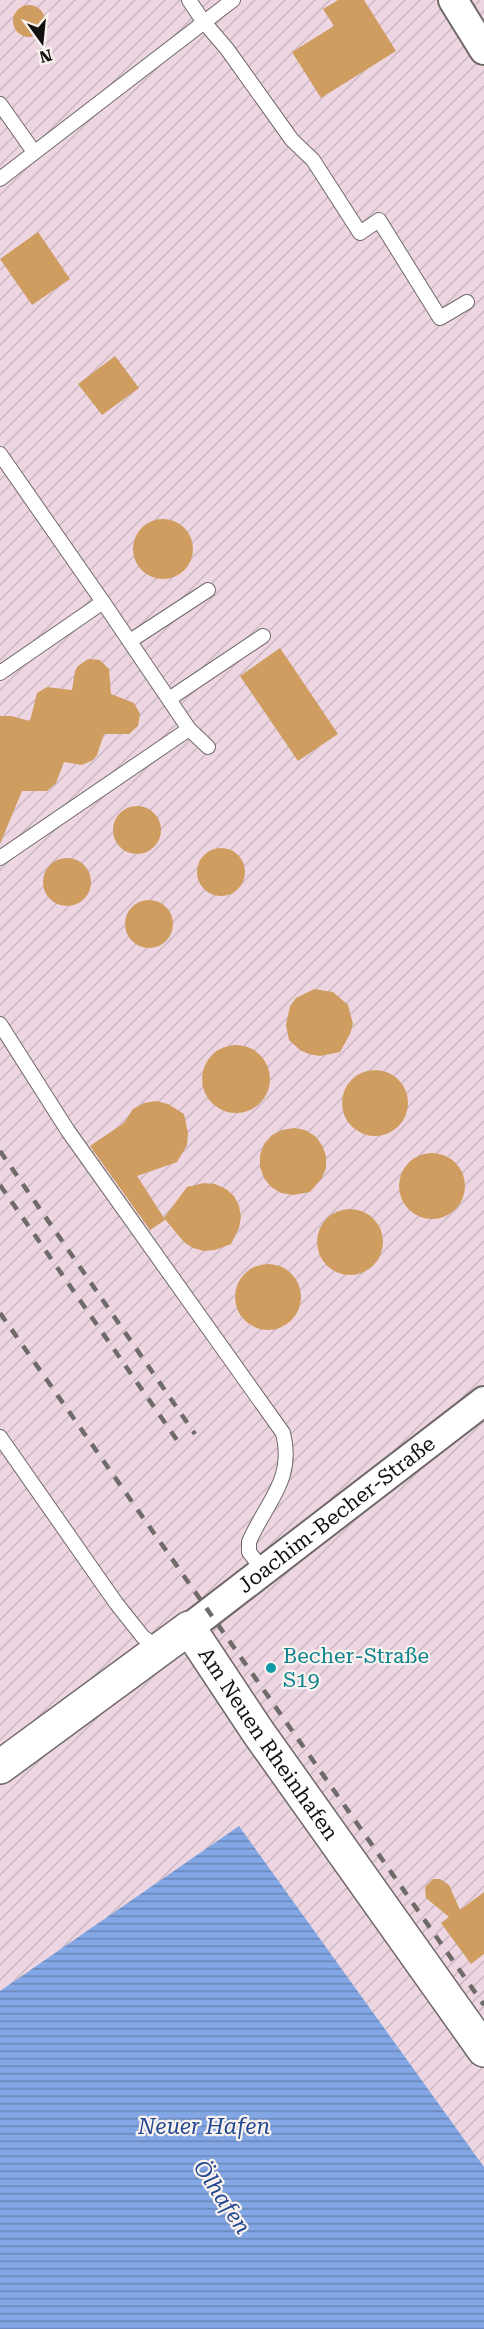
<svg xmlns="http://www.w3.org/2000/svg" width="484" height="2329" font-family="'Roboto Serif',serif">
  <style>
    .industrial { fill: url(#industrial-furrows) }
    .water { fill: url(#water-rules) }
    .building { fill: #d09d60 }
    .lines { fill: none; stroke-linecap: round; stroke-linejoin: round }
    .service-casing { stroke: #706967; stroke-width: 16 }
    .minor-casing { stroke: #706967; stroke-width: 32 }
    .tertiary-casing { stroke: #706967; stroke-width: 36 }
    .service { stroke: #fff; stroke-width: 14 }
    .minor { stroke: #fff; stroke-width: 28 }
    .tertiary { stroke: #fff; stroke-width: 33 }
    .rail { stroke: #6f6b69; stroke-width: 4.5; stroke-dasharray: 10 10; stroke-linecap: butt }
    .culture-dot { fill: #0f9aa8; stroke: #faf3ef; stroke-width: 2 }
    .labels { text-anchor: middle; dominant-baseline: central; stroke-width: 4.5; stroke-linejoin: round; paint-order: stroke }
    .street-label { font-size: 21px; fill: #131110; stroke: #faf3ef }
    .culture-label { font-size: 21px; fill: #0d838f; stroke: #faf3ef; text-anchor: start }
    .water-label { font-size: 22px; font-style: italic; fill: #214891; stroke: #faf3ef }
  </style>
  <defs>
    <pattern id="industrial-furrows" width="10" height="10" patternUnits="userSpaceOnUse" patternTransform="scale(1.5)"><rect width="10" height="10" fill="#edd6e2"/><path d="M-1 1l2-2M0 10L10 0M9 11l2-2" fill="none" stroke="#cab7c1"/></pattern>
    <pattern id="water-rules" width="6" height="5" patternUnits="userSpaceOnUse" patternTransform="scale(1.5)"><rect width="6" height="5" fill="#83a6e4"/><path d="M0 2.5h6" fill="none" stroke="#6a86b7"/></pattern>
  </defs>
  <rect width="100%" height="100%" fill="#ede5e2"/>
  <polygon class="industrial" points="0,0 484,0 484,2167 239,1826 0,1991"/>
  <polygon class="water" points="239,1826 484,2167 484,2329 0,2329 0,1991"/>
  <g class="building">
    <polygon points="338,0 364,0 396,51 321,98 292,52 334,26 323,9"/>
    <circle cx="29" cy="21" r="16"/>
    <polygon points="38,232 70,279 32,305 0,259"/>
    <polygon points="115,356 139,388 102,415 78,384"/>
    <circle cx="163" cy="549" r="30"/>
    <polygon points="280,648 338,734 298,761 240,676"/>
    <polygon points="88,659 100,660 109,669 111,694 134,703 140,714 138,726 129,734 104,734 97,755 93,760 82,765 64,762 56,783 47,791 22,791 0,844 0,716 11,716 30,721 37,693 47,687 72,690 75,671 78,666"/>
    <circle cx="137" cy="830" r="24"/>
    <circle cx="221" cy="872" r="24"/>
    <circle cx="67" cy="882" r="24"/>
    <circle cx="149" cy="924" r="24"/>
    <polygon points="314,989 333,992 348,1005 353,1024 350,1034 340,1052 320,1056 309,1054 300,1050 289,1040 286,1025 290,1006 296,998"/>
    <circle cx="236" cy="1079" r="34"/>
    <circle cx="375" cy="1103" r="33"/>
    <polygon points="156,1101 168,1104 184,1114 188,1133 187,1145 177,1162 137,1176 164,1218 187,1187 204,1183 215,1184 226,1189 234,1196 239,1206 241,1217 239,1228 231,1244 215,1250 204,1251 193,1248 184,1242 164,1218 165,1220 150,1230 90,1146 124,1123 133,1109 144,1103"/>
    <polygon points="294,1128 305,1130 315,1136 322,1145 326,1156 326,1168 322,1178 310,1192 293,1195 281,1193 271,1187 264,1178 260,1167 260,1155 264,1144 272,1135 282,1130"/>
    <circle cx="432" cy="1186" r="33"/>
    <circle cx="350" cy="1242" r="33"/>
    <circle cx="268" cy="1297" r="33"/>
    <polygon points="433,1879 440,1879 449,1885 460,1910 484,1892 484,1954 471,1964 441,1923 449,1917 426,1898 425,1887"/>
  </g>
  <g class="lines">
    <g class="service-casing">
      <g id="service">
        <polyline points="189,0 203,21 227,49 292,140 313,160 360,233 379,220 440,318 467,302"/>
        <polyline points="0,104 34,152"/>
        <polyline points="0,179 233,0"/>
        <polyline points="0,454 103,602 0,673"/>
        <polyline points="130,641 208,590"/>
        <polyline points="169,699 263,636"/>
        <polyline points="189,729 208,747"/>
        <polyline points="0,858 189,729 103,602"/>
        <path d="M0 1024 68 1131 283 1433C295 1480 266 1502 249 1542V1552L264 1571"/>
        <polyline points="0,1437 116,1603 143,1637 160,1649"/>
      </g>
    </g>
    <g class="minor-casing">
      <g id="minor">
        <polyline points="453,0 484,50"/>
        <path id="s1" d="M189 1628 484 1401"/>
      </g>
    </g>
    <g class="tertiary-casing">
      <g id="tertiary">
        <path id="s2" d="M0 1767 189 1628 258 1732 484 2050"/>
      </g>
    </g>
    <use href="#service" class="service"/>
    <use href="#minor" class="minor"/>
    <use href="#tertiary" class="tertiary"/>
    <g class="rail">
      <polyline points="0,1151 195,1434"/>
      <polyline points="0,1185 179,1443"/>
      <polyline points="0,1313 484,2005"/>
    </g>
  </g>
  <circle class="culture-dot" cx="271" cy="1668" r="6"/>
  <g class="labels">
    <g class="street-label">
      <text stroke="none"><textPath href="#s1" startOffset="186">Joachim-Becher-Straße</textPath></text>
      <text stroke="none"><textPath href="#s2" startOffset="375">Am Neuen Rheinhafen</textPath></text>
    </g>
    <g class="culture-label">
      <text x="283" y="1656">Becher-Straße<tspan x="283" dy="24">S19</tspan></text>
    </g>
    <g class="water-label">
      <text x="204" y="2126">Neuer Hafen</text>
      <text transform="translate(222 2197) rotate(56)">Ölhafen</text>
    </g>
  </g>
  <g transform="translate(42 42) rotate(165)" stroke="#faf3ef" stroke-width="4.5" paint-order="stroke">
  <path d="M0-4.5L10 22L0 15L-10 22Z" fill="#131110"/>
  <text y="-9" font-size="16" font-weight="bold" text-anchor="middle" fill="#131110">N</text>
  </g>
</svg>
